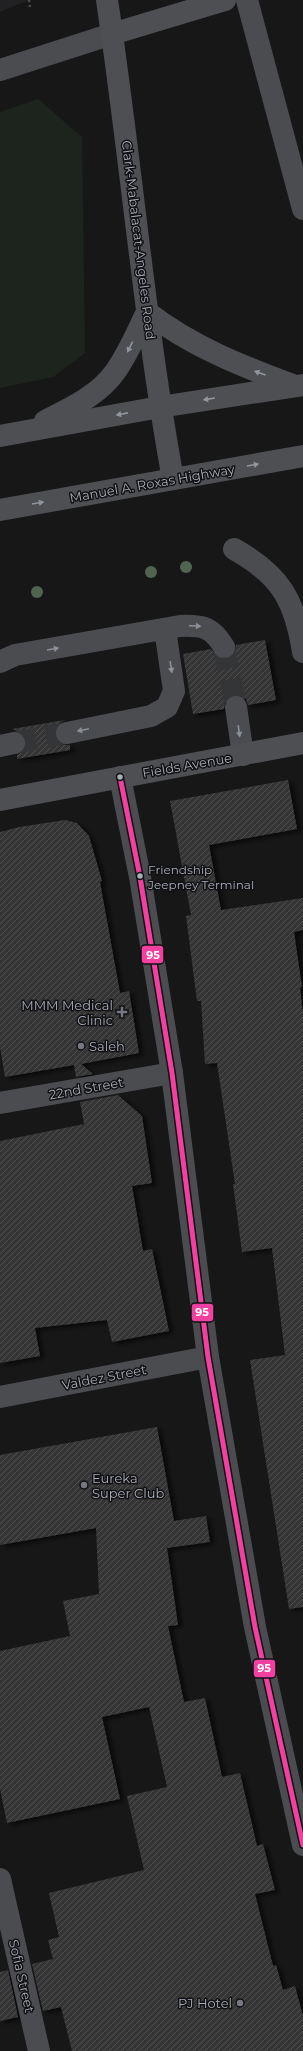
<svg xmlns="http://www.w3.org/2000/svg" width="303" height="2051" font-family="Montserrat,sans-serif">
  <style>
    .built { fill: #212123 }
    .green { fill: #1d241e }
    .building { fill: url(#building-hatch); filter: url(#shadow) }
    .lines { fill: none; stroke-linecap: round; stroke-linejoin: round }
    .minor-tunnel { stroke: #343537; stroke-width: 22; stroke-dasharray: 22 11; stroke-linecap: butt }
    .path { stroke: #4d4e52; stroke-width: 2.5; stroke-dasharray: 2 3; stroke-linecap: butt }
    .minor { stroke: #4b4c50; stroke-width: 22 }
    .major { stroke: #4d4f52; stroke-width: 22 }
    .bus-1-casing { stroke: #111113; stroke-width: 8 }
    .bus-1 { stroke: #f240a1; stroke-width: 5 }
    .tree { fill: #506451 }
    .oneway { fill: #91969e }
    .oneway2 { fill: #8c9099 }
    .bus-dot { fill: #a8adb8; stroke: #111113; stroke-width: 1.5 }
    .poi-dot { fill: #757880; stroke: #111113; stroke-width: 1.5 }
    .labels { text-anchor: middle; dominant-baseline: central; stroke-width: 3; stroke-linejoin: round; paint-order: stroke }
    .bus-label { font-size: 12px; fill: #a8adb8; stroke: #111113; text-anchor: start }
    .street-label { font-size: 13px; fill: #a8adb8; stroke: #111113 }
    .poi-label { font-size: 13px; fill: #a8adb8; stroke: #111113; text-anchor: end }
    .line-badge { stroke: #111113; stroke-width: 1.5 }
    .badge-label { font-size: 11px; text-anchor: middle; font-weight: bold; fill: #fff }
  </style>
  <defs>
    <pattern id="building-hatch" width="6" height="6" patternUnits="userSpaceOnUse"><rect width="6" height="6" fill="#353536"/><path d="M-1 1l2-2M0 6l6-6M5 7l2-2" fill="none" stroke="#4f5051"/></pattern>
    <filter id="shadow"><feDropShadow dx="4.5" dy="2.5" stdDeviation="2" flood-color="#0009"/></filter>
  </defs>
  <rect width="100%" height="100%" fill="#171717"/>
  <polygon class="built" points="0,0 29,0 0,12"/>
  <polygon class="green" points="38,99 82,137 85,353 53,377 0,388 0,112"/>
  <g class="building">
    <polygon points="265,640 276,700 248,705 246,699 241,696 234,695 228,697 225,702 224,709 193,714 183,654 211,649 218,658 225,659 231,658 235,653 236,645"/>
    <polygon points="65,720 58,724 55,729 55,735 58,742 63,745 70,745 70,750 17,759 17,755 22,752 26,747 26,741 23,734 12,729"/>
    <polygon points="288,780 297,829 209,845 221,910 303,898 303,930 294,932 302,987 300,988 303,1014 303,1607 289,1609 250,1360 285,1355 272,1248 242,1252 233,1184 235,1184 217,1063 205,1064 201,1001 197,1001 186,916 191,915 170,801"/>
    <polygon points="65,820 77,823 89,836 102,881 100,882 120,993 129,991 139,1053 81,1064 93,1074 76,1077 74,1065 5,1077 0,1047 0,832 19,827"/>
    <polygon points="118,1095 142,1116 152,1183 132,1186 143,1251 152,1249 169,1331 112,1342 107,1320 35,1328 40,1356 0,1363 0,1141 84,1124 80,1102"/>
    <polygon points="157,1427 174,1521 206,1516 210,1542 167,1548 178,1625 168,1626 184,1702 205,1698 222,1777 240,1773 257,1846 263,1844 275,1890 255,1894 273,1966 276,1965 283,1990 295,1986 303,2016 303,2051 72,2051 61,2007 43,2011 32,1964 53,1959 48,1940 59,1937 49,1893 144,1870 127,1796 167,1787 149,1707 102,1717 120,1799 7,1823 0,1789 0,1651 70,1636 63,1601 99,1594 96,1528 0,1545 0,1455"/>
    <polygon points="8,1970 18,2017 0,2021 0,1972"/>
  </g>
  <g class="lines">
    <g class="minor-tunnel">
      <polyline points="224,647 236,707"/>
      <polyline points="14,743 67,733"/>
    </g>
    <polyline class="path" points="29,0 30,7"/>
    <g class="minor">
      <polyline points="247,0 303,209"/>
      <polyline points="0,70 112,34"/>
      <path d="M234 549C281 575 295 601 303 652"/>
      <path d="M0 662 15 655 180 626C203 625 212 627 224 647"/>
      <polyline points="236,707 243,755"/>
      <polyline points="67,733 151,716 167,707 174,691 165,629"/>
      <polyline points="0,746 14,743"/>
      <polyline points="120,777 140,877 172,1073 208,1357 255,1627 303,1845"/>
      <polyline points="0,1103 172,1073"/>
      <polyline points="0,1397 208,1357"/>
      <polyline points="0,1879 39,2051"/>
    </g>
    <g class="major">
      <path d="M107 0C131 159 144 320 173 479"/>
      <polyline points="112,34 225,0"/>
      <path d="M147 312C191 346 241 366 293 385"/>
      <path d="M45 421C69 409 99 395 115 372 128 354 137 332 147 312"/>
      <polyline points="0,436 160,407 303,385"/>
      <polyline points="0,510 303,456"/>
      <polyline points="0,800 303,743"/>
    </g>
    <g class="bus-1-casing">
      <polyline id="bus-1" points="120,777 140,877 172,1073 208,1357 255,1627 303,1845"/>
    </g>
    <use href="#bus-1" class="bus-1"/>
  </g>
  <g class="tree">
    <circle cx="186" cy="567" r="6"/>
    <circle cx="151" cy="572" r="6"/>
    <circle cx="37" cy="592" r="6"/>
  </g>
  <defs><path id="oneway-solid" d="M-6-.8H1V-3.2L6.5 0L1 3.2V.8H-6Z"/></defs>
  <g class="oneway">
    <use href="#oneway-solid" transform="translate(130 347) rotate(116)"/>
    <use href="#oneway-solid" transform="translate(260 373) rotate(-160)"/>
    <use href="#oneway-solid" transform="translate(209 399) rotate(171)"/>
    <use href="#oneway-solid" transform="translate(122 414) rotate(169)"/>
    <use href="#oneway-solid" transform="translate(253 465) rotate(-10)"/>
    <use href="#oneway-solid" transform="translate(38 503) rotate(-10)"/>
  </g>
  <g class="oneway2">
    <use href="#oneway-solid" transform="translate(195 626) rotate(3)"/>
    <use href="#oneway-solid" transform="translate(53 649) rotate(-10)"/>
    <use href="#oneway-solid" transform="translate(171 667) rotate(81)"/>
    <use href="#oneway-solid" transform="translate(83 730) rotate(168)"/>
    <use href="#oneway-solid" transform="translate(239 731) rotate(82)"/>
  </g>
  <g class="bus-dot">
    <circle cx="120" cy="777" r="3.5"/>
    <circle cx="140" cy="876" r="3.5"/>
  </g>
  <g class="poi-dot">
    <path d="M120 1006h4v4h4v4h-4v4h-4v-4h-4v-4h4z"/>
    <circle cx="81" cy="1046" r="4"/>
    <circle cx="84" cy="1485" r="4"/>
    <circle cx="240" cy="2003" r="4"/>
  </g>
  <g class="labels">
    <g class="bus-label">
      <text x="148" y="869">Friendship<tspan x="148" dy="15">Jeepney Terminal</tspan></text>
    </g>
    <g class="street-label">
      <text transform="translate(139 240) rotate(83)">Clark-Mabalacat-Angeles Road</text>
      <text transform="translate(152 483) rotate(-10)">Manuel A. Roxas Highway</text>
      <text transform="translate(187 765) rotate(-10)">Fields Avenue</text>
      <text transform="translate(86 1088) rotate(-10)">22nd Street</text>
      <text transform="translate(104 1377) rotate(-11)">Valdez Street</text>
      <text transform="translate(22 1976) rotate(77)">Sofia Street</text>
    </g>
    <g class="poi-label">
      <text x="113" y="1005">MMM Medical<tspan x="113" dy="15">Clinic</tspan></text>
      <text x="89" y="1046" text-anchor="start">Saleh</text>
      <text x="92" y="1478" text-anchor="start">Eureka<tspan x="92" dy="15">Super Club</tspan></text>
      <text x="232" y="2003">PJ Hotel</text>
    </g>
  </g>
  <g class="line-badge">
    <rect x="141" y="945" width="23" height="19" rx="4" fill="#f240a1"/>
    <rect x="191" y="1303" width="23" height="19" rx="4" fill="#f240a1"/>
    <rect x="253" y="1659" width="23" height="19" rx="4" fill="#f240a1"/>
  </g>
  <g class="badge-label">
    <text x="153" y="959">95</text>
    <text x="202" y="1316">95</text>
    <text x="264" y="1672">95</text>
  </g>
</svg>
